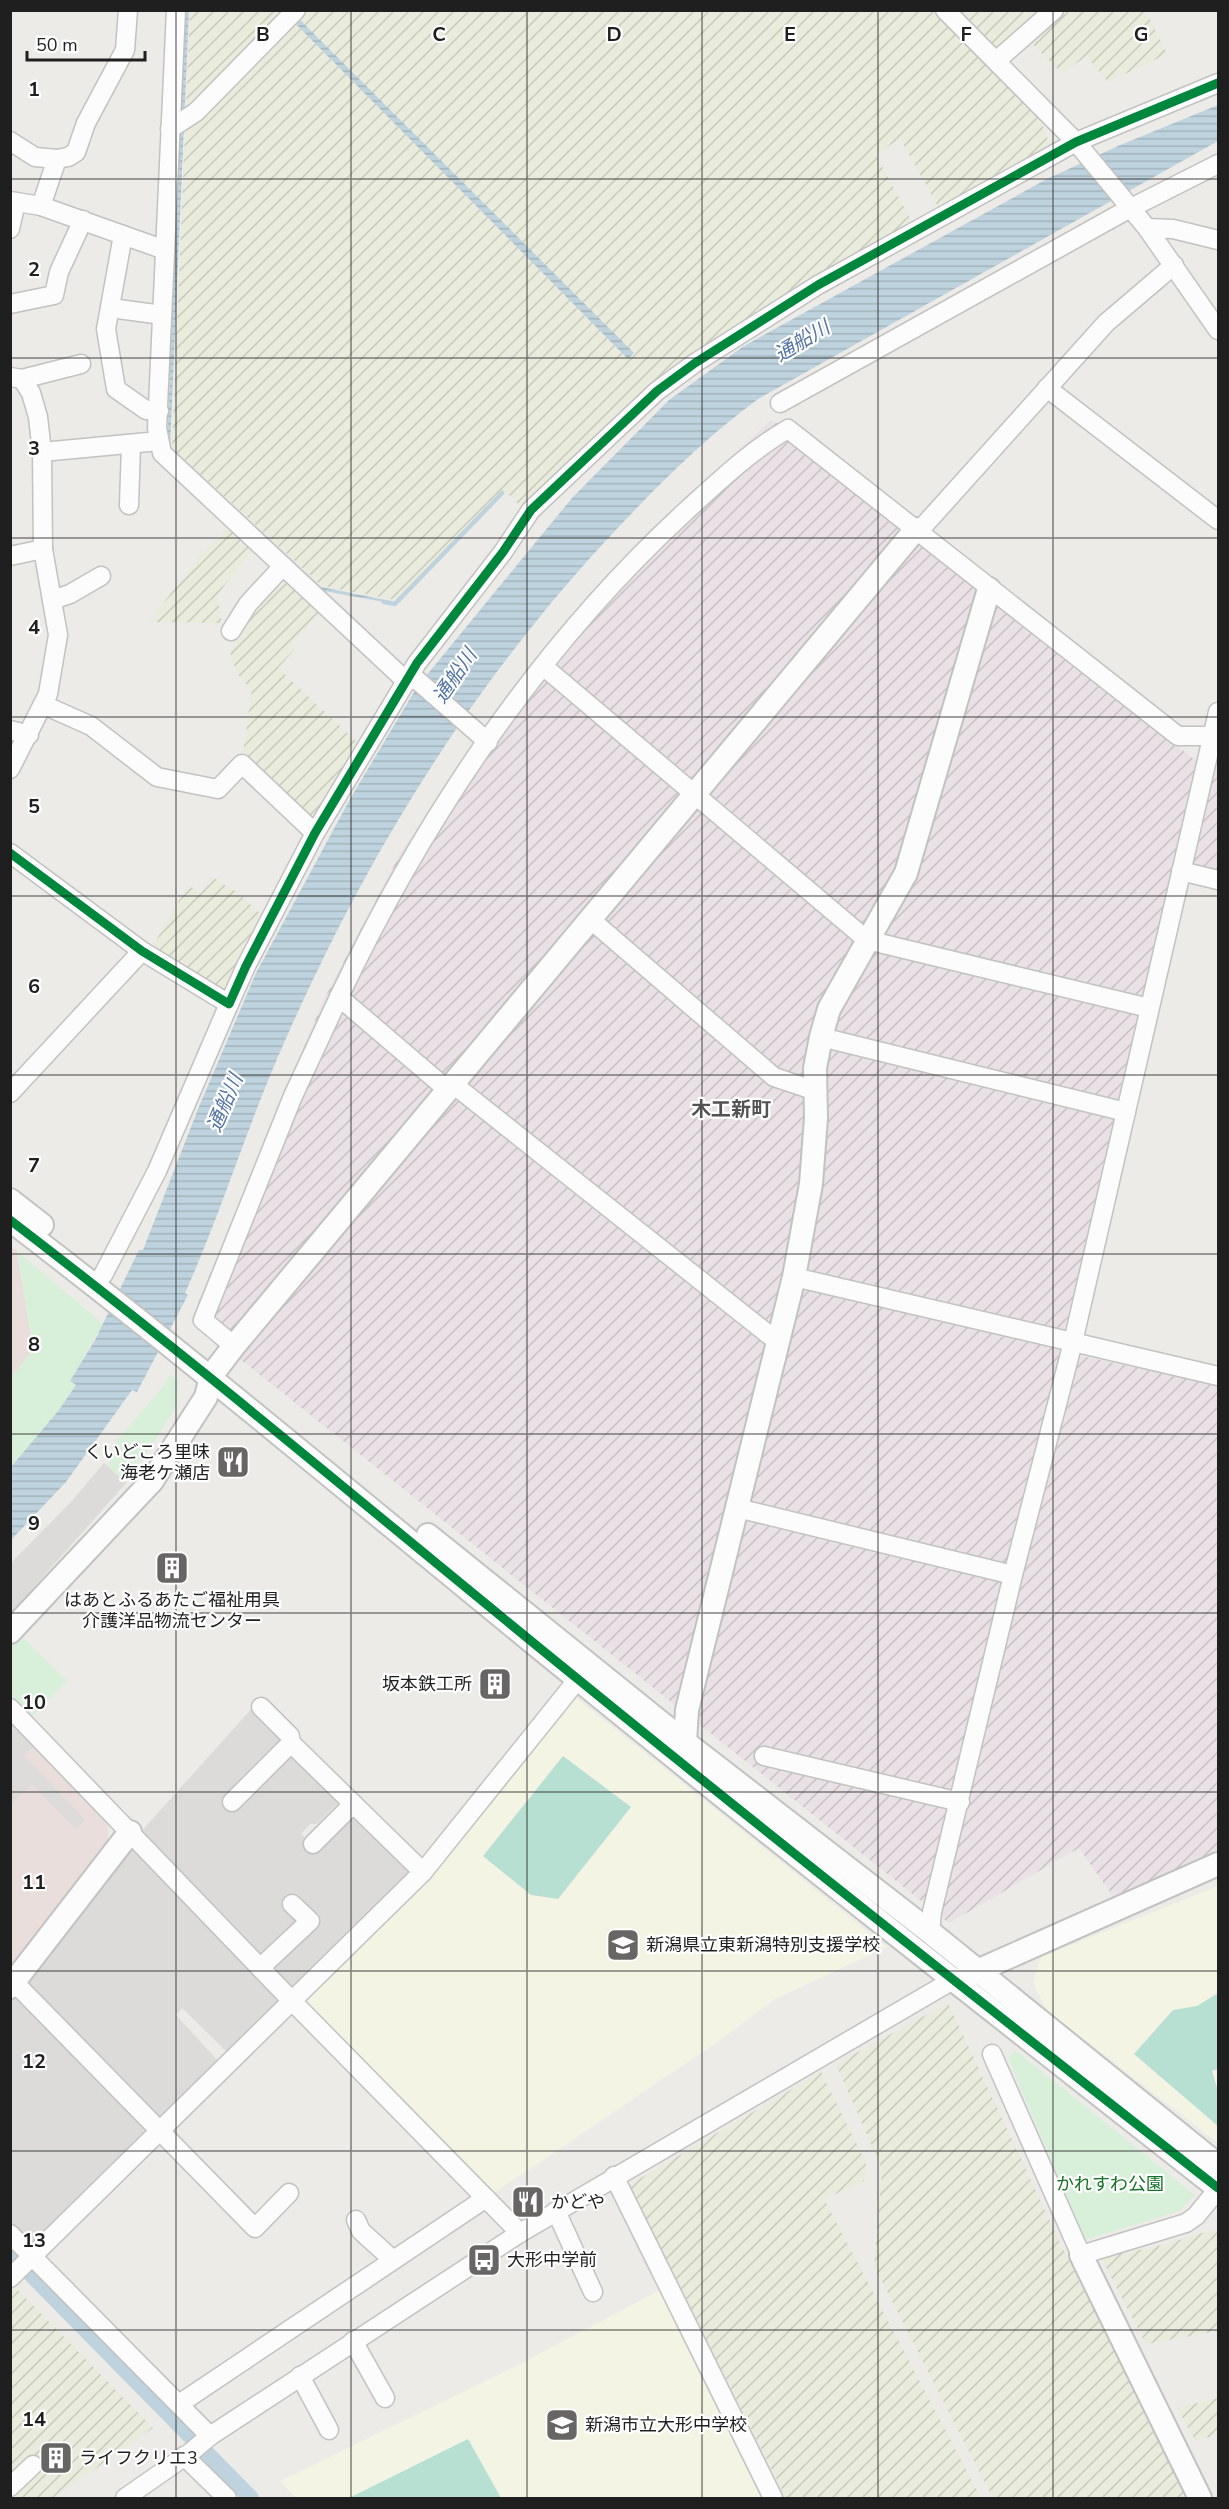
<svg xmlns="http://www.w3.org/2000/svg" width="1229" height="2509" font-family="'Nunito Sans','Noto Sans JP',sans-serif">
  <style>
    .residential { fill: #dcdbd9 }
    .commercial { fill: #e9dedb }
    .industrial { fill: url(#industrial-furrows) }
    .education { fill: #f3f4e4 }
    .farmland { fill: url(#farmland-furrows) }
    .park { fill: #d8f0da }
    .pitch { fill: #b7dfd2 }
    .parking { fill: #dddcdb }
    .water { fill: url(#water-rules) }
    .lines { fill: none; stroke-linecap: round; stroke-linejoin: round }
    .stream { stroke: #bed3dd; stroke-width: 4.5 }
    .canal { stroke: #bed3dd; stroke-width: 16 }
    .minor-casing { stroke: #c2c2c0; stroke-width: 21 }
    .tertiary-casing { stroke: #c2c2c0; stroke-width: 26 }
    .minor { stroke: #fcfcfc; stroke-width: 18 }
    .tertiary { stroke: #fcfcfc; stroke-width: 22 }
    .cycleway-casing { stroke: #fff; stroke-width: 13 }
    .cycleway { stroke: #00873e; stroke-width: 9 }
    .grid { fill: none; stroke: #1f1f1f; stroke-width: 1.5; stroke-opacity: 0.55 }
    .labels { text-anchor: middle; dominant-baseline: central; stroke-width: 4.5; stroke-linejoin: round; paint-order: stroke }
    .poi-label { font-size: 18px; fill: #1f1f1f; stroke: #fff; text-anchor: start }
    .park-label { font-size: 18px; fill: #167327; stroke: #fff }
    .water-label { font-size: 20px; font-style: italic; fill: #5475a5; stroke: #fff }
    .neighbourhood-label { font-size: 20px; font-weight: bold; fill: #525252; stroke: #fff }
    .grid-label { font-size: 20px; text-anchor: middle; font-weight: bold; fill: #1f1f1f; stroke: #fff; stroke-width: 4.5; stroke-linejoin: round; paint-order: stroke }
  </style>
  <defs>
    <pattern id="industrial-furrows" width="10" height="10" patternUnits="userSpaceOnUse" patternTransform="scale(1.5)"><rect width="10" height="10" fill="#e9e1e5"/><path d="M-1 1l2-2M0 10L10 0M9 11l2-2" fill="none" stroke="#c7c1c4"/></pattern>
    <pattern id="farmland-furrows" width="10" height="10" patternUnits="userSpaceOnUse" patternTransform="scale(1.5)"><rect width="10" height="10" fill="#e9ebdc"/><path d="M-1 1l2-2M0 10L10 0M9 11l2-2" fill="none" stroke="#c7c9bc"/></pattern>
    <pattern id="water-rules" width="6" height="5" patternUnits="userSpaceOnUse" patternTransform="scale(1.5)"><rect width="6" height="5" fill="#bed3dd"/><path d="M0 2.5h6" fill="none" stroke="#a3b5bd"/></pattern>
  </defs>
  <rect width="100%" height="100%" fill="#ecebe8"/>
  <g class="residential">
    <polygon points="104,1463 126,1483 11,1613 11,1563 70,1503"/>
    <polygon points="255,1705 296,1746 340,1801 317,1824 310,1824 301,1834 319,1850 350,1812 415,1871 295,1993 139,1834"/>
    <polygon points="134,1845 282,2003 235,2050 227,2052 182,2008 176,2015 221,2064 161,2123 24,1984"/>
    <polygon points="18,1991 155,2130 33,2250 11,2227 10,2002"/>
  </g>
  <g class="commercial">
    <polygon points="11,1246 17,1251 33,1349 11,1378"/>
    <polygon points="11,1722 108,1825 108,1850 11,1972"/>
  </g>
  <g class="industrial">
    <polygon points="771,420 788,429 1200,764 1060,1351 1218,1386 1218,1850 1115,1899 1079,1848 949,1923 191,1320 322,1003 401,852 527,671 645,535"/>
    <polygon points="1218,745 1218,871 1189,864"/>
  </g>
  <g class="education">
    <polygon points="574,1696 887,1947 775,1999 719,2041 491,2195 299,2002"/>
    <polygon points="1218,1886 1218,2143 1046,2010 1033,1982 1041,1957"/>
    <polygon points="660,2290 764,2498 296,2498 280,2481 512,2368"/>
  </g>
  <g class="farmland">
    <polygon points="1145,10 1167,54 1108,82 1087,56 1062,73 1020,32 987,64 1040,118 1051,148 941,212 900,138 876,155 914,226 721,337 524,510 506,492 401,601 322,586 172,448 190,11"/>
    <polygon points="229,527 253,549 217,595 222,623 148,622 203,553"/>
    <polygon points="289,580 321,611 291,644 295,649 278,668 361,746 316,824 242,759 252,690 237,674 230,652 248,626 249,617 278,581"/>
    <polygon points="211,876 238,893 265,918 228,997 150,951 188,885 201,893"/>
    <polygon points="948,2003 1062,2247 1188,2498 993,2498 874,2266 882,2169 836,2064"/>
    <polygon points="821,2072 866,2163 864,2181 824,2199 981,2498 786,2498 629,2185"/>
    <polygon points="1218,2228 1218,2331 1146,2344 1101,2258 1167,2244"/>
    <polygon points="12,2284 153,2428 54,2498 11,2498"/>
    <polygon points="1218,2398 1218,2435 1195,2440 1177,2408"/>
  </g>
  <g class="park">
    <polygon points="17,1251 103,1324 70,1381 76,1385 59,1410 11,1467 11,1378 33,1349"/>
    <polygon points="170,1374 178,1381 177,1405 153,1444 124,1480 107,1465 120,1450 114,1444 166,1383"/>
    <polygon points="21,1636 67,1681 32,1717 11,1695 10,1647"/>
    <polygon points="1015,2050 1195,2195 1179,2211 1085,2240 1008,2058"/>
  </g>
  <g class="pitch">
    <polygon points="563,1756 631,1807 558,1899 531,1895 483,1856"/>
    <polygon points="1218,1993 1218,2069 1212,2071 1218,2091 1218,2126 1134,2054 1173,2010 1197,2006"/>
    <polygon points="468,2439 501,2498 349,2498"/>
  </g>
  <polygon class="parking" points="11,1720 35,1745 24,1755 85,1820 76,1829 32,1784 11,1804"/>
  <g class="water">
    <polygon points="189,10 170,448 321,587 391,601 389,603 319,590 167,450 183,11"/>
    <polygon points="283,11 291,11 634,353 628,359"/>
    <path d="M1218 105V141L758 399C704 439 658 485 612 534 473 683 369 851 287 1036 249 1120 223 1209 185 1293L188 1295 137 1392 132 1390 66 1482 11 1540V1467L59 1410 76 1385 70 1381 95 1340 139 1250H143L198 1109 256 973 350 799 417 687 572 498 669 400 744 346 1045 180 1118 146Z"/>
  </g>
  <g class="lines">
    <polyline class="stream" points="384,602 395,604 502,493"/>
    <polyline class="canal" points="10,2253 251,2498"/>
    <g class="minor-casing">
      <g id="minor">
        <polyline points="176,10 157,428 162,453 405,680 417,680 488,742"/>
        <polyline points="945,10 1076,142 1147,228 1218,330"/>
        <polyline points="996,61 1054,10"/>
        <polyline points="170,129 196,112 296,10"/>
        <polyline points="10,141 35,157 57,159 68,157 76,152 86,123 125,50 128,10"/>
        <polyline points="10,201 41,206 165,250"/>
        <polyline points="41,206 57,159"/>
        <polyline points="1147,228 1173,229 1218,240"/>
        <polyline points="10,229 16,202"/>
        <polyline points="123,235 106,329 116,389 146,410 159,411"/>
        <polyline points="10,304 54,295 59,272 83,220"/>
        <polyline points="111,308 162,315"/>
        <polyline points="10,377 22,379 31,393 38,417 42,452 43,549 58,635 48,694 10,769"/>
        <polyline points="22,379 81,364"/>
        <polyline points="1047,388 1218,520"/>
        <polyline points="780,403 1125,211 1218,164"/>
        <polyline points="42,452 159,441"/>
        <polyline points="129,505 131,445"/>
        <polyline points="919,531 1106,323 1174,265"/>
        <polyline points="10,556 43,549"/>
        <polyline points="52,600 70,594 101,576"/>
        <polyline points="231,631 248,604 283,566"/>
        <polyline points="543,666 867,940 1149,1008"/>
        <polyline points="44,705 91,726 157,777 218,789 242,764 315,833"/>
        <polyline points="10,730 29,735"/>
        <polyline points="10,853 142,951 229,1004 246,966 315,833 417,663 503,552 531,510 657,391 695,363 818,285 1076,142 1218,83"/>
        <polyline points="1181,871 1218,880"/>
        <polyline points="590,919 774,1077 816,1091"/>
        <polyline points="821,1037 1126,1112"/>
        <polyline points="453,1084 778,1342"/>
        <path d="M449 1091 339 997C424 818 539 646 686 511 718 482 750 451 788 429L1178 736H1213"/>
        <polyline points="10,1093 142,951"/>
        <polyline points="103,1275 157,1171 229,1004"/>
        <polyline points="794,1277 1218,1376"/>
        <polyline points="234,1346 203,1320 293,1096 339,997"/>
        <polyline points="737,1508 1013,1575"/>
        <polyline points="261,1707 290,1736 291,1743 423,1872"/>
        <polyline points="10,1708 292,2001 520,2233"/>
        <polyline points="764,1756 960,1802"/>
        <polyline points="232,1802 291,1743"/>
        <polyline points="313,1844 353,1804"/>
        <polyline points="930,1932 932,1912 1013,1575 1073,1342 1218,712"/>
        <polyline points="260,1968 310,1921 292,1904"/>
        <polyline points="14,1982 255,2228 289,2193"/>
        <polyline points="992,2054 1081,2255 1186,2223 1196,2216 1218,2189"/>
        <polyline points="614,2176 773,2498"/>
        <polyline points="556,2211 593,2292"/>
        <polyline points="356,2220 361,2231 393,2260"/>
        <polyline points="10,2234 210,2436"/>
        <polyline points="10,2278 423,1872 578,1679"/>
        <polyline points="353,2341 385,2398"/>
        <polyline points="300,2376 329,2430"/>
        <polyline points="185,2400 486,2198"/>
        <polyline points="184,2456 227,2498"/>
        <polyline points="10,2487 33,2465"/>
        <polyline points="125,2498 191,2452 210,2436 520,2233 953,1980"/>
      </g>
    </g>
    <g class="tertiary-casing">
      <g id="tertiary">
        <polyline points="10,1200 42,1225"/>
        <path d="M10 1220C204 1368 389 1526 579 1680 790 1852 1004 2020 1218 2188"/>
        <polyline points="428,1535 685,1742 930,1932 1218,2165"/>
        <polyline points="10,1632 152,1481 206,1397 211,1376 234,1346 916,529"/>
        <polyline points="685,1742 687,1710 794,1277 811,1184 816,1118 815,1068 821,1037 829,1009 906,873 989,589"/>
        <polyline points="966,1976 1218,1864"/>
        <polyline points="10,1987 130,1832"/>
        <polyline points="1081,2255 1200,2498"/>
      </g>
    </g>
    <use href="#minor" class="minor"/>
    <use href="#tertiary" class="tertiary"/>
    <g class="cycleway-casing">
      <g id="cycleway">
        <polyline points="10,853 142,951 229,1004 246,966 315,833 417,663 503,552 531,510 657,391 695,363 818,285 1076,142 1218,83"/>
        <path d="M10 1220C204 1368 389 1526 579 1680 790 1852 1004 2020 1218 2188"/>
      </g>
    </g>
    <use href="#cycleway" class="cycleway"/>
  </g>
  <path class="grid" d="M176 10V2498M351 10V2498M527 10V2498M702 10V2498M878 10V2498M1053 10V2498M10 179H1218M10 358H1218M10 538H1218M10 717H1218M10 896H1218M10 1075H1218M10 1254H1218M10 1434H1218M10 1613H1218M10 1792H1218M10 1971H1218M10 2151H1218M10 2330H1218"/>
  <defs>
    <g id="restaurant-square" transform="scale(1.725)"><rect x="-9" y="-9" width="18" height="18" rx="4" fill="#676665" stroke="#fff"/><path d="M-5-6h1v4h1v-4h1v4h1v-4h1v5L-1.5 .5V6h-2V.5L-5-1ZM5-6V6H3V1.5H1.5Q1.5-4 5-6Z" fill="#fff"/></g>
    <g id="building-square" transform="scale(1.725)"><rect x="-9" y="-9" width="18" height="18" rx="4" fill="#676665" stroke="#fff"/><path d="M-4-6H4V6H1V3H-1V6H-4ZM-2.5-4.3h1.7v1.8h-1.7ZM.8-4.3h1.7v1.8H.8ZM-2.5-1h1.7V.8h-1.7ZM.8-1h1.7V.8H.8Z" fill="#fff"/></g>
    <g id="school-square" transform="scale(1.725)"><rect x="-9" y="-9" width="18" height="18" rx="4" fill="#676665" stroke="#fff"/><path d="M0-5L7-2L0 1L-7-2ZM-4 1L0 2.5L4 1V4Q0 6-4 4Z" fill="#fff"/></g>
    <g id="bus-square" transform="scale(1.725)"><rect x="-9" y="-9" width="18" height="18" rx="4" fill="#676665" stroke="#fff"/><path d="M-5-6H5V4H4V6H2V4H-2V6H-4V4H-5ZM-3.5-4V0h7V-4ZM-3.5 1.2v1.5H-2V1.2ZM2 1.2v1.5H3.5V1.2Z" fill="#fff"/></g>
  </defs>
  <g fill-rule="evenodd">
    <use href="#restaurant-square" x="233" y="1462"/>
    <use href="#building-square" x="172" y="1568"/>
    <use href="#building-square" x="495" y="1684"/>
    <use href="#school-square" x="623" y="1945"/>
    <use href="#restaurant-square" x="528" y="2202"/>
    <use href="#bus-square" x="484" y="2260"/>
    <use href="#school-square" x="562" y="2425"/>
    <use href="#building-square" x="56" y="2458"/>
  </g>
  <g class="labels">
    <g class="poi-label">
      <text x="210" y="1452" text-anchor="end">くいどころ里味<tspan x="210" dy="21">海老ケ瀬店</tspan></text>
      <text x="172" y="1600" text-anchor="middle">はあとふるあたご福祉用具<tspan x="172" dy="21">介護洋品物流センター</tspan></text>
      <text x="472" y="1684" text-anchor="end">坂本鉄工所</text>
      <text x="646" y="1945">新潟県立東新潟特別支援学校</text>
      <text x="551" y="2202">かどや</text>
      <text x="507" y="2260">大形中学前</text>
      <text x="585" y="2425">新潟市立大形中学校</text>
      <text x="79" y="2458">ライフクリエ3</text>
    </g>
    <g class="park-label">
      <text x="1110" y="2184">かれすわ公園</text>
    </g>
    <g class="water-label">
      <text transform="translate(802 341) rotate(-31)">通船川</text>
      <text transform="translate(455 676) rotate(-56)">通船川</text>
      <text transform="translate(225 1103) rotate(-67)">通船川</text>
    </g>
    <g class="neighbourhood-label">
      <text x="731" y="1109">木工新町</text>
    </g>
  </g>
  <g class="grid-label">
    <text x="263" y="41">B</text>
    <text x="439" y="41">C</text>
    <text x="614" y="41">D</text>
    <text x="790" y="41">E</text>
    <text x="966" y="41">F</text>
    <text x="1141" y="41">G</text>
    <text x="34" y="96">1</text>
    <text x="34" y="276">2</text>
    <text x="34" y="455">3</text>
    <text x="34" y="634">4</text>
    <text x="34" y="813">5</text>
    <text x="34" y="993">6</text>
    <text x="34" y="1172">7</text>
    <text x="34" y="1351">8</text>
    <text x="34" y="1530">9</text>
    <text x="34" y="1709">10</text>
    <text x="34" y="1889">11</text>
    <text x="34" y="2068">12</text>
    <text x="34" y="2247">13</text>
    <text x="34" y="2426">14</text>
  </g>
  <rect width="1229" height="2509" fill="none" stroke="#1f1f1f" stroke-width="24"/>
  <path d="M27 51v9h118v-9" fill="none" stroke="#1f1f1f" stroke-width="3"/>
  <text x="36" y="51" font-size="18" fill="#1f1f1f" stroke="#ffffff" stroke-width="4.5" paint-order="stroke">50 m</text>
</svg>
